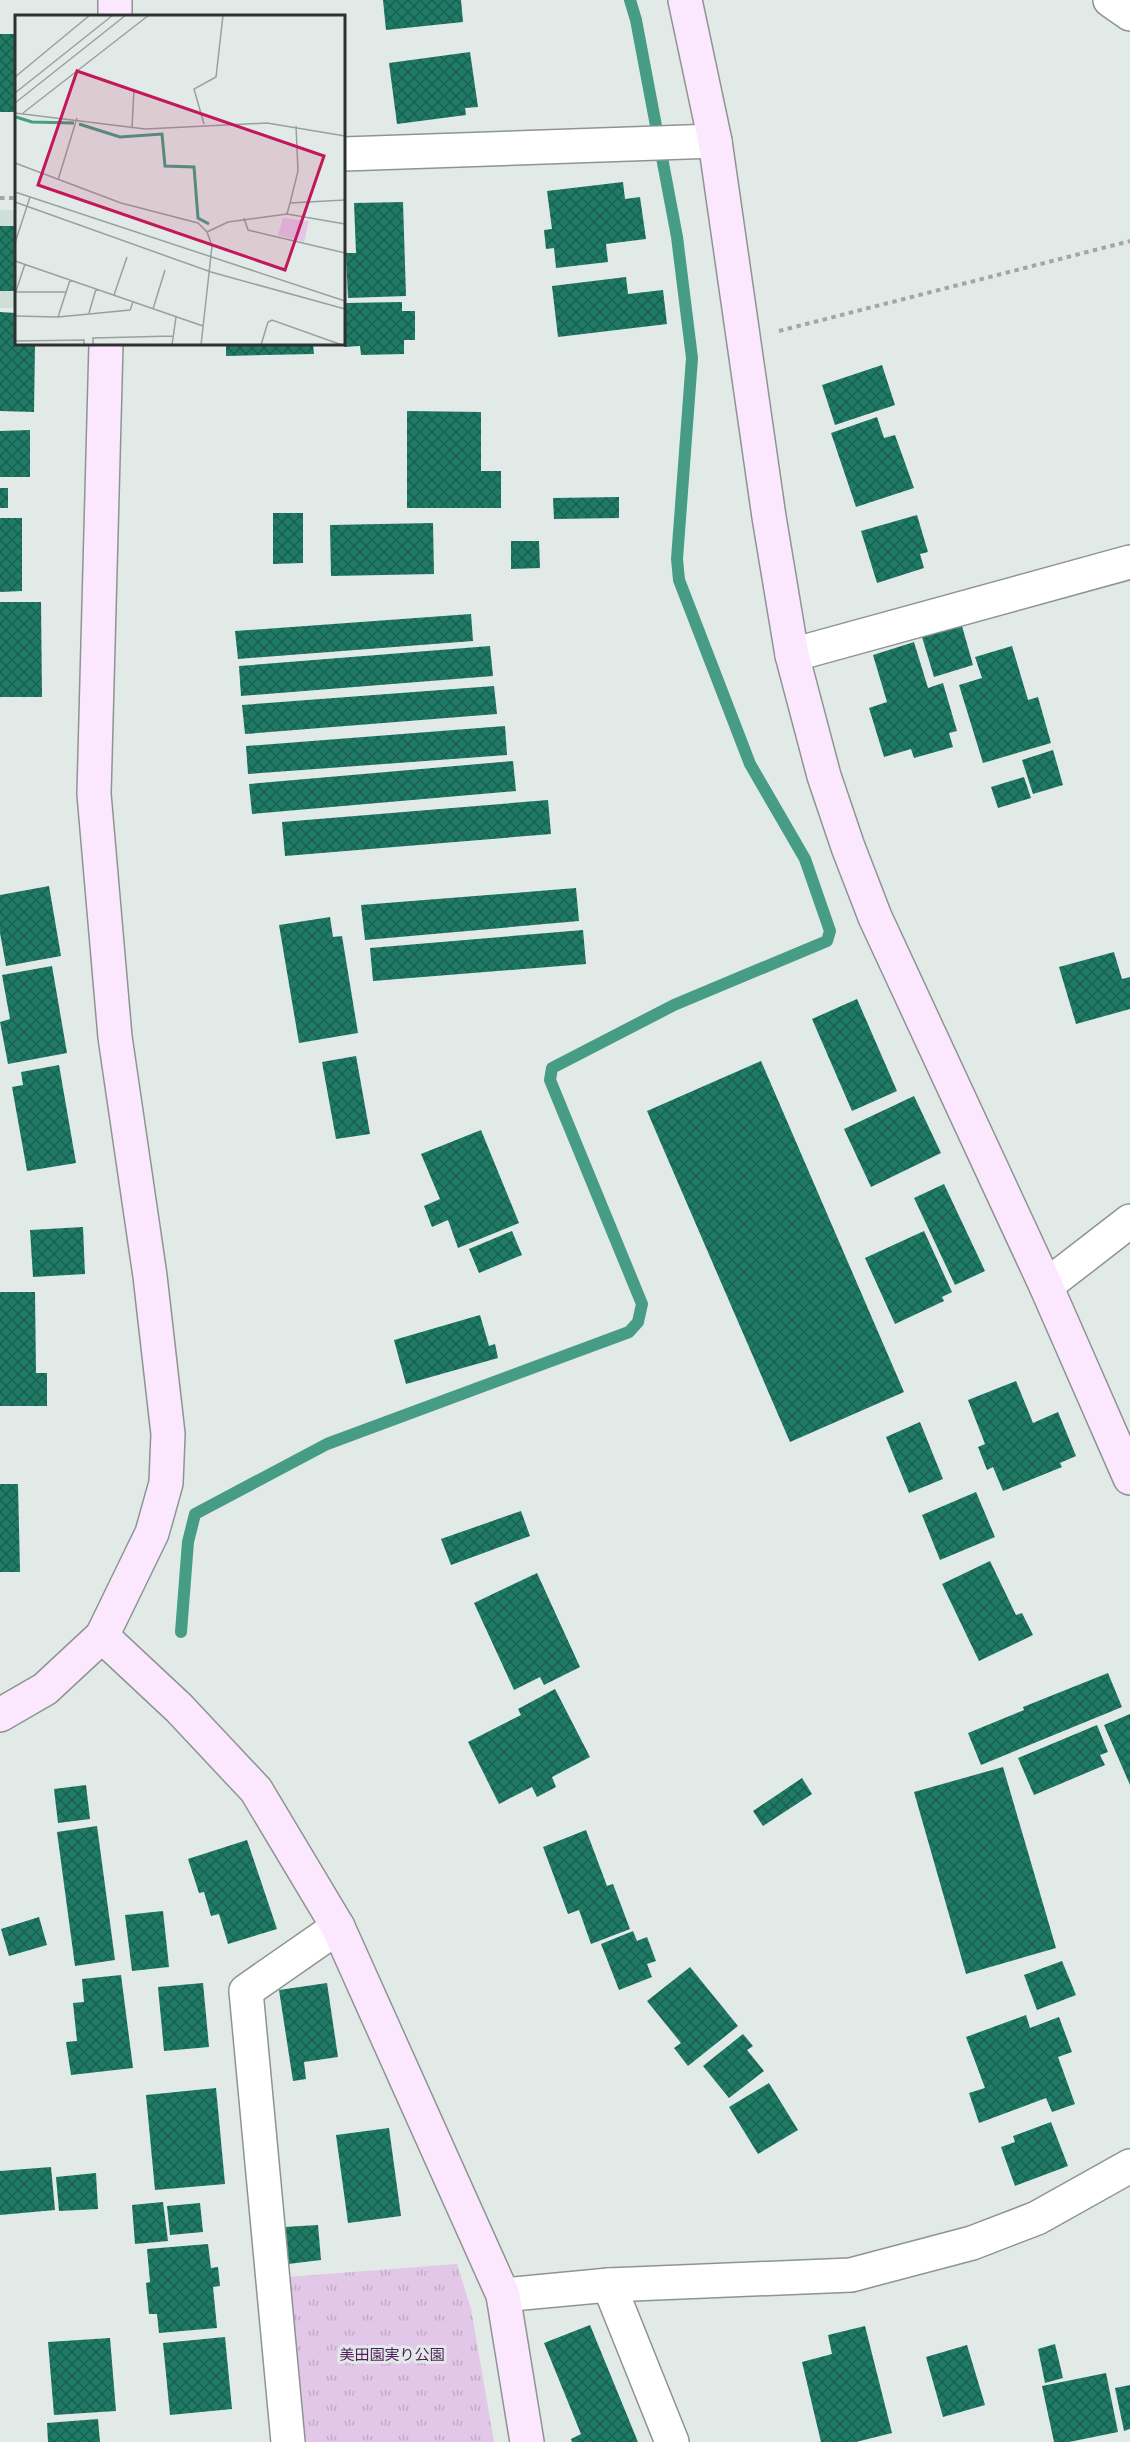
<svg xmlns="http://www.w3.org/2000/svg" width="1130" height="2442" font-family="Signika,'Noto Sans JP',sans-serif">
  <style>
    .built { fill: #d0deda }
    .park { fill: url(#park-tufts) }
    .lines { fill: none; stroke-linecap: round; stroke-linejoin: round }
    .stream { stroke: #479c86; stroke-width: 12 }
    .building { fill: url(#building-cross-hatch) }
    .street-casing { stroke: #8e9492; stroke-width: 36 }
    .secondary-casing { stroke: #8e9492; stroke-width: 36 }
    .path { stroke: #a1a7a5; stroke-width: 4; stroke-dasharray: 4.5 4.5; stroke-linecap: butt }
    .street { stroke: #fff; stroke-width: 33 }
    .secondary { stroke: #fbe8fe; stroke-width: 33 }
    .labels { text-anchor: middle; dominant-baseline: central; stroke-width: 6; stroke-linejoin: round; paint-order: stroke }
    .park-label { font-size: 15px; fill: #511b5b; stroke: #e2eae7 }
    .inset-river { fill: none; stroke: #479c86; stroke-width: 3 }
    .inset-road { fill: none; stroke: #9aa09e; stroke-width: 1.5 }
    .view { fill: #c2185b; fill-opacity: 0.15; stroke: #c2185b; stroke-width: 3 }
    .inset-edge { fill: none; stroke: #2e3130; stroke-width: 3 }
  </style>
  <defs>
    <pattern id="park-tufts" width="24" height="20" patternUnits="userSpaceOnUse" patternTransform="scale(1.5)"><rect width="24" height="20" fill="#e2c7e8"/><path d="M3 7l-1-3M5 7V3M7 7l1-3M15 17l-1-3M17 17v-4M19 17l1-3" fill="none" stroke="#c2abc7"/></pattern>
    <pattern id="building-cross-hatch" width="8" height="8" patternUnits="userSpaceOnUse" patternTransform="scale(1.5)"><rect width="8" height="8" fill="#1f7a66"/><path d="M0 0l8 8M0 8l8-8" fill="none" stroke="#1b5f50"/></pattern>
  </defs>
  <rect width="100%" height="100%" fill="#e2eae7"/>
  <rect class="built" x="0" y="210" width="16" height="98"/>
  <polygon class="park" points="457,2264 471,2309 494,2442 302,2442 288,2277"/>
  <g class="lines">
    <polyline class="stream" points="181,1632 188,1542 195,1514 327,1444 629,1332 638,1322 642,1304 550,1080 552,1068 674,1005 827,941 830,931 805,859 750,764 679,580 677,559 692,358 677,237 636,20 630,0"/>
  </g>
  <g class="building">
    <polygon points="383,0 461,0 463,22 386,30"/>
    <rect x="0" y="34" width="16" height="78"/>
    <polygon points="470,52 478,107 465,108 466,115 397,124 389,63"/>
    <polygon points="623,182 625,199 640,197 646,239 606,244 608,262 556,268 554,248 546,249 544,230 552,229 547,191"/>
    <polygon points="403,202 406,296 348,298 346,253 356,253 354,203"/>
    <rect x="0" y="226" width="16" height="65"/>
    <polygon points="626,277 628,294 663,290 667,324 558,337 552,286"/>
    <polygon points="402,302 402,311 415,311 415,340 404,340 404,354 361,355 360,346 344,347 344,303"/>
    <polygon points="0,312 16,313 16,344 35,344 34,412 0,411"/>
    <polygon points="226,344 313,344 314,354 226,356"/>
    <polygon points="882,365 895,405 835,425 822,385"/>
    <polygon points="407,411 481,412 481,471 501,471 501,508 407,508"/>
    <polygon points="877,417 884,438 895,435 914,488 856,507 831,433"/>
    <polygon points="30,430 30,477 0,477 0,431"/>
    <rect x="0" y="488" width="8" height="20"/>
    <polygon points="619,497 619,518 554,519 553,498"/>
    <polygon points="273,513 303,513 303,563 273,564"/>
    <polygon points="917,515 928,552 920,554 924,568 877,583 861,531"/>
    <polygon points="0,518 22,518 22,591 0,592"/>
    <polygon points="433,523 434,574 331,576 330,525"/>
    <polygon points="511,541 539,541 540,568 511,569"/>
    <polygon points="0,602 41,602 42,697 0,697"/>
    <polygon points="471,614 473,641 238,659 235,631"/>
    <polygon points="962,626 973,665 934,677 922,637"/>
    <polygon points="914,642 928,688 943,683 957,731 949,733 953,747 914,758 911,749 884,757 869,708 887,702 873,655"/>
    <polygon points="490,646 493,676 241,696 239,666"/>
    <polygon points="1012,646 1028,700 1038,697 1051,743 983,763 959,685 982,678 975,657"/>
    <polygon points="494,686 497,714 245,734 242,705"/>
    <polygon points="505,726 507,755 248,774 246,746"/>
    <polygon points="1053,750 1063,785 1033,794 1022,760"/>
    <polygon points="513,761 516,791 252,814 249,784"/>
    <polygon points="1024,777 1031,798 998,808 991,787"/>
    <polygon points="548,800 551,834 285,856 282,822"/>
    <polygon points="49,886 61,956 6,966 0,933 0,895"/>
    <polygon points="576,888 579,921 365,940 361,905"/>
    <polygon points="330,917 333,937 342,936 358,1033 299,1043 279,925"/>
    <polygon points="583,930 586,964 373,981 370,948"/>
    <polygon points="1114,952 1122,979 1130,977 1130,1009 1076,1024 1059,967"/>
    <polygon points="52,966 67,1053 8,1064 0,1022 10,1019 2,975"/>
    <polygon points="857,999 897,1091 852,1111 812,1019"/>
    <polygon points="356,1056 370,1134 336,1139 322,1062"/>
    <polygon points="761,1061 904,1392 790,1442 647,1111"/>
    <polygon points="59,1065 76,1163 27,1171 12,1087 23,1085 21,1072"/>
    <polygon points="914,1096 941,1153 871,1187 844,1129"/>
    <polygon points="481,1130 519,1223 458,1248 448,1220 432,1227 424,1206 440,1199 421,1154"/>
    <polygon points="944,1184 985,1271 955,1285 914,1198"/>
    <polygon points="83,1227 85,1274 33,1277 30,1230"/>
    <polygon points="512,1231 522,1255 479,1273 469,1249"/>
    <polygon points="924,1231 952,1292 942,1297 944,1301 895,1324 865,1258"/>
    <polygon points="0,1292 35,1292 36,1373 47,1373 47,1406 0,1406"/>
    <polygon points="480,1315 489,1346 495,1344 498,1358 406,1384 394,1340"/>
    <polygon points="1016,1381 1033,1423 1058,1412 1076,1456 1060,1463 1062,1467 1003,1491 993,1467 987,1470 978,1447 985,1444 968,1400"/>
    <polygon points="920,1422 943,1479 909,1493 886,1437"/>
    <polygon points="0,1484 18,1484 20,1572 0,1572"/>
    <polygon points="976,1492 995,1537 940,1560 922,1515"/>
    <polygon points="521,1511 530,1536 451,1565 441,1539"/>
    <polygon points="990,1561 1016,1615 1022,1613 1033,1635 979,1661 942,1584"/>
    <polygon points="537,1573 580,1667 544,1685 540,1677 514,1690 474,1603"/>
    <polygon points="1108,1673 1122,1707 981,1765 968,1733 1024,1710 1023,1707"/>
    <polygon points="555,1689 590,1757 552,1777 556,1787 537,1797 532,1787 499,1804 468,1742 521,1715 518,1709"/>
    <polygon points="1130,1714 1130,1785 1104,1725"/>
    <polygon points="1097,1725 1108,1752 1100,1755 1105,1765 1034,1795 1018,1758"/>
    <polygon points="1003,1767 1056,1948 966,1974 914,1792"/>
    <polygon points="802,1778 812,1794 763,1826 753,1811"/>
    <polygon points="86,1785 90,1819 58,1823 54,1789"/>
    <polygon points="97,1826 115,1960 75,1966 57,1832"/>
    <polygon points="586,1830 607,1886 613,1884 630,1929 591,1944 579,1910 568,1914 543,1847"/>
    <polygon points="247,1840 277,1929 228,1944 219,1914 211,1916 204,1892 199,1893 188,1859"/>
    <polygon points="163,1911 169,1967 132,1971 125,1915"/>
    <polygon points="39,1917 47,1945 9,1956 1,1929"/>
    <polygon points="633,1931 637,1941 647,1937 656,1961 647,1964 652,1977 619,1990 601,1944"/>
    <polygon points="1062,1961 1076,1995 1037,2010 1024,1975"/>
    <polygon points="690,1967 738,2026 688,2066 674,2048 681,2043 647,2001"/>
    <polygon points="121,1975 133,2068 71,2075 66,2042 77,2041 73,2003 84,2002 82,1979"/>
    <polygon points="203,1983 209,2047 164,2051 158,1987"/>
    <polygon points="327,1983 338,2057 304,2062 306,2079 293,2081 279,1990"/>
    <polygon points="1026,2015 1030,2028 1059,2017 1072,2052 1058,2057 1075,2104 1052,2112 1046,2098 979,2123 969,2093 985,2088 966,2037"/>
    <polygon points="743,2034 753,2046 747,2050 764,2071 729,2098 703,2066"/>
    <polygon points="769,2083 798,2130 758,2154 729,2107"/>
    <polygon points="216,2088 225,2184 155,2190 146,2095"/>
    <polygon points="1051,2122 1068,2166 1015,2186 1001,2147 1015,2142 1013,2136"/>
    <polygon points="389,2128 401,2216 348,2223 336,2135"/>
    <polygon points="51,2167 55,2210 0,2215 0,2171"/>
    <polygon points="96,2173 98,2209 59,2211 56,2177"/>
    <polygon points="163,2202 168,2241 135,2244 132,2205"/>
    <polygon points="200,2203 203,2232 170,2235 167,2206"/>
    <polygon points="318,2225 321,2260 288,2264 284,2227"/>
    <polygon points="208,2244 211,2268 218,2267 220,2286 213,2287 217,2328 159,2333 157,2314 149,2314 146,2283 150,2282 147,2249"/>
    <polygon points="590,2325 638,2442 572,2442 571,2439 581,2434 544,2343"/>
    <polygon points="865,2326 892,2433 856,2442 821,2442 802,2362 832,2354 828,2335"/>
    <polygon points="225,2337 232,2409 170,2415 163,2343"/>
    <polygon points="110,2338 116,2411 54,2415 48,2342"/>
    <polygon points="1055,2344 1063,2378 1045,2383 1038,2349"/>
    <polygon points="967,2345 985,2405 943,2417 926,2357"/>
    <polygon points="1106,2373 1118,2432 1069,2442 1054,2442 1042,2386"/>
    <polygon points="1130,2385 1130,2429 1124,2431 1115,2388"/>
    <polygon points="98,2419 100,2442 48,2442 47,2423"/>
  </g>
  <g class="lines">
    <g class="street-casing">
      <g id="street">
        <polyline points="1110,0 1130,14"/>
        <polyline points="344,154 715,141"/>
        <polyline points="792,655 1130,562"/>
        <polyline points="1046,1286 1130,1221"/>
        <polyline points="609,2285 851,2275 972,2243 1037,2218 1130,2166"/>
        <polyline points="503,2295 609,2285 672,2442"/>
        <polyline points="288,2442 246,1991 338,1927"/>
      </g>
    </g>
    <g class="secondary-casing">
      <g id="secondary">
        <polyline points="685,0 715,141 769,517 792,655 824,776 848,847 875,917 1046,1286 1130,1478"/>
        <polyline points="115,16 115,0"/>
        <polyline points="102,1636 179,1708 256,1790 338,1927 503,2295 527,2442"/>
        <polyline points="0,1715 45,1689 102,1636 152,1533 166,1483 168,1434 150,1276 115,1037 94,794 106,344"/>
      </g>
    </g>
    <g class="path">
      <polyline points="0,198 16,198"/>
      <polyline points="779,331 1130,241"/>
    </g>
    <use href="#street" class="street"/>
    <use href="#secondary" class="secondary"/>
  </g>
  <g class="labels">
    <g class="park-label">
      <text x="392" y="2355">美田園実り公園</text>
    </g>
  </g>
  <g transform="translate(15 15)">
    <rect width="330" height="330" fill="#e2eae7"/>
    <path d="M268 203 294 206 289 227 263 220Z" fill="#e2c7e8"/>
    <path class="inset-river" d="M1 102 17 107 59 108M64 109 105 122 147 119 150 151 179 152 183 203 194 209"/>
    <path class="inset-road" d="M0 62 75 0M0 78 98 0M0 88 111 0M0 98 130 114 252 108 330 121M8 98 134 0M189 109 179 74 201 62 208 0M117 113 119 74M0 148 106 188 183 208 192 217 197 231 186 330M43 165 62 103M0 177 330 286M0 187 196 257 330 294M275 188 283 156 281 111M272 199 275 188 330 185M229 203 233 215 330 238M192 217 213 207 272 199 330 209M0 228 15 182M0 246 188 311M1 277H51M0 279 10 249M99 280 112 242M138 294 150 255M74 298 81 274M0 301 43 302 115 295 118 287M43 302 55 265M0 326 69 325V330M78 330V323L158 321M157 330 161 302M246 330 253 307 257 305 327 330"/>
    <path class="view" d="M62 56 309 141 270 255 23 170Z"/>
    <rect width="330" height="330" class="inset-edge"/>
  </g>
</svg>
